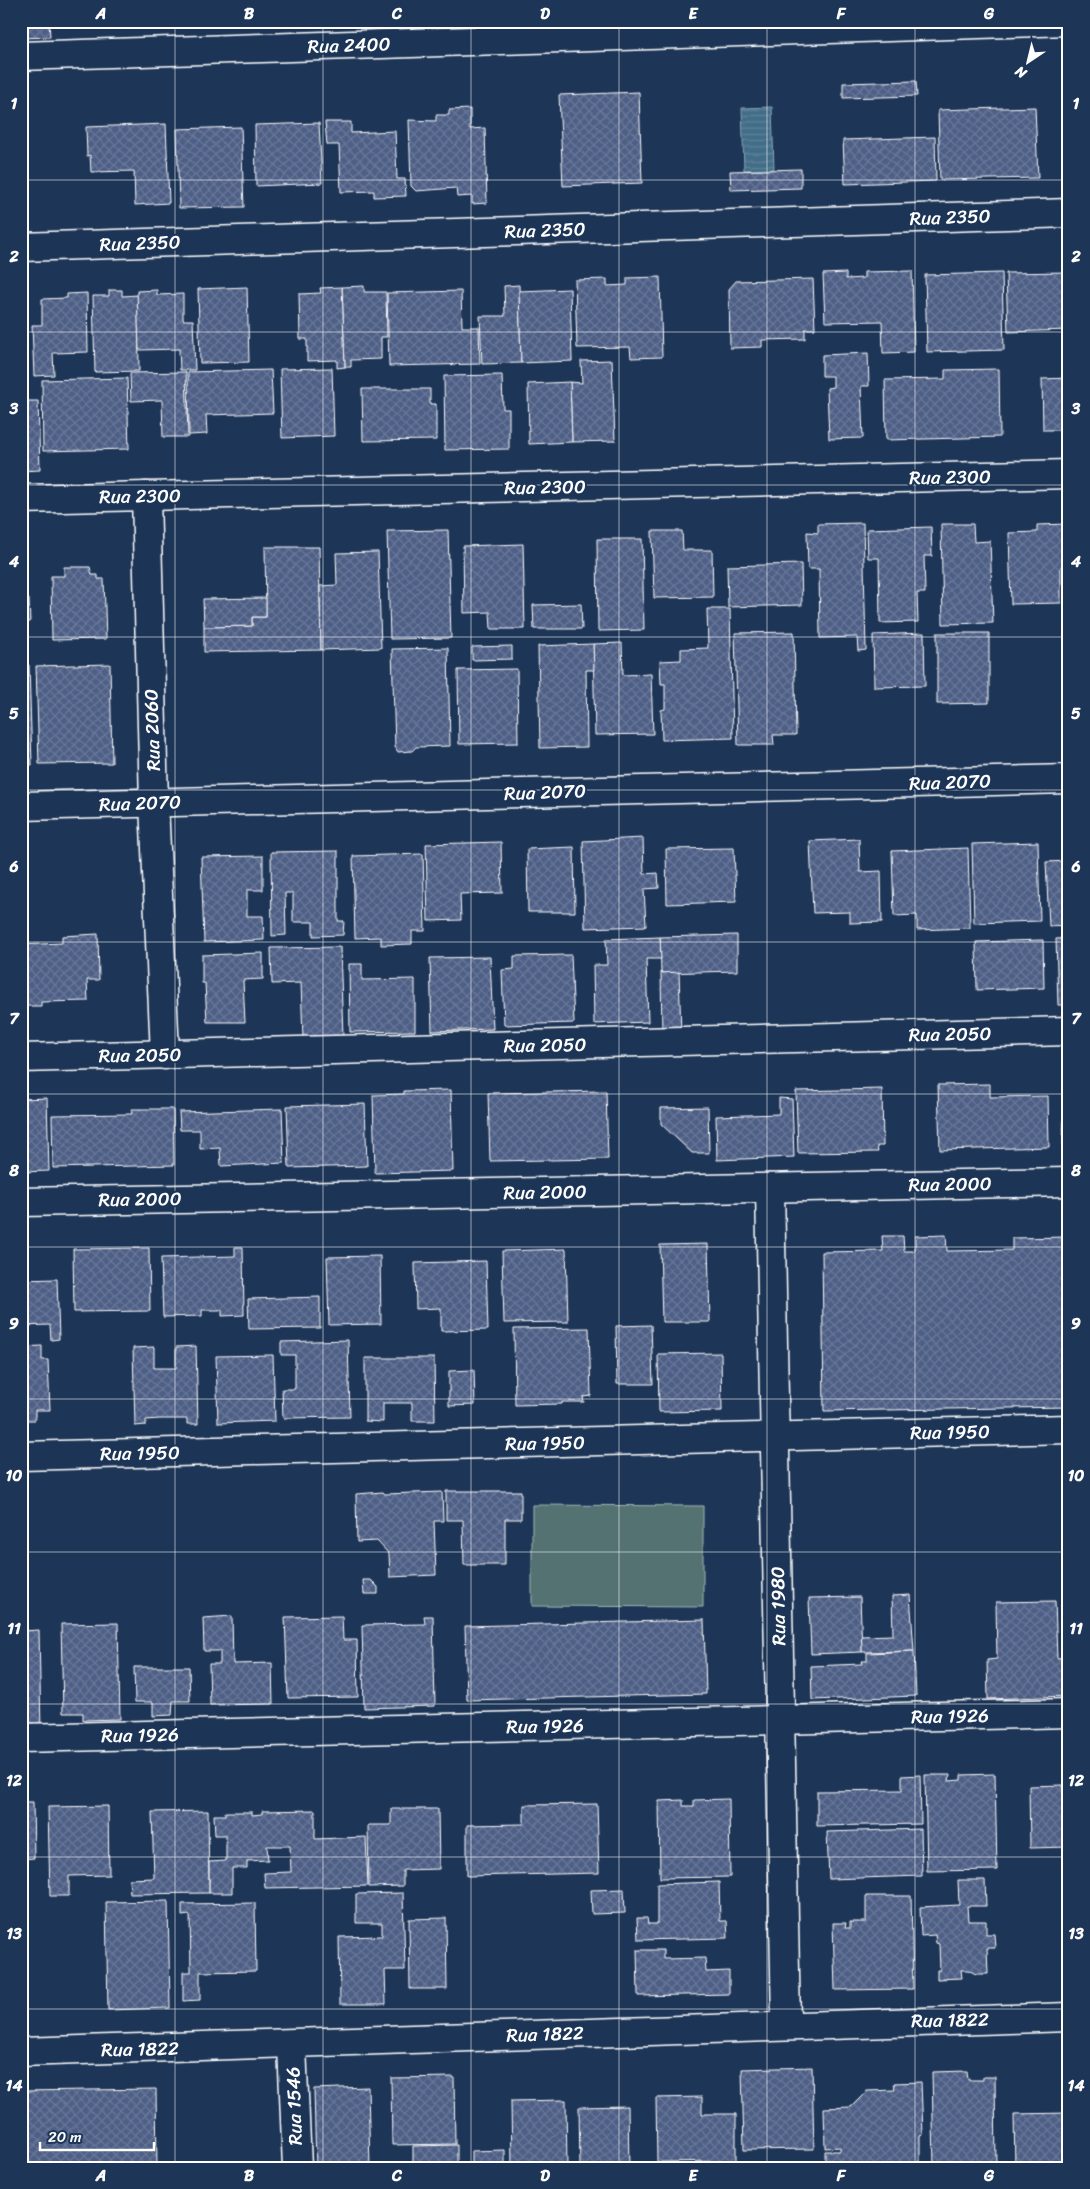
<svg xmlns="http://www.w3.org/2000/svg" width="1090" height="2189" font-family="Sriracha,sans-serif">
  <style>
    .park { fill: #527271; stroke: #a8b8b8 }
    .water { fill: url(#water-rules); stroke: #8ea7b8 }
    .building { fill: url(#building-cross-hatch); stroke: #fff }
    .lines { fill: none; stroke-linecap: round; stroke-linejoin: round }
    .street-casing { stroke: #fff; stroke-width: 31 }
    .secondary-casing { stroke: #fff; stroke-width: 31 }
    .street { stroke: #1d3557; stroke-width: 28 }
    .secondary { stroke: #1d3557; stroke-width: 28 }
    .grid { fill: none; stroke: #fff; stroke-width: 1; stroke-opacity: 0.55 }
    .labels { text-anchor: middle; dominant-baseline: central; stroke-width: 4; stroke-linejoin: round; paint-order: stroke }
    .street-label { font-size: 19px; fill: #fff; stroke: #1d3557 }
    .neatline { fill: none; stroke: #fff; stroke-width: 2 }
    .grid-label { font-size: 16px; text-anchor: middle; font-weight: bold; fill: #fff }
  </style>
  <defs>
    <pattern id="water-rules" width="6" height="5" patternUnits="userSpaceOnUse" patternTransform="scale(1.25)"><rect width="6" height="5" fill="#426d88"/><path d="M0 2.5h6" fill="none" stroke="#5e839a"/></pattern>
    <pattern id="building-cross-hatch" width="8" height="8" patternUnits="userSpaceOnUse" patternTransform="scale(1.25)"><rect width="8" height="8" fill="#4e5f86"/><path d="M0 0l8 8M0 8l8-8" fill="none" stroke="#697798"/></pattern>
  </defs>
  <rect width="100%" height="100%" fill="#1d3557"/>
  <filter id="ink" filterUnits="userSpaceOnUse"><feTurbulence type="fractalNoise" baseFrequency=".02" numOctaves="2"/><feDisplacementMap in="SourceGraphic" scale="10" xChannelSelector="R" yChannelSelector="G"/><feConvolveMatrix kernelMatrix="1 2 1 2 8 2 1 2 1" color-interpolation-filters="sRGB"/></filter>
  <g filter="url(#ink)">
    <polygon class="park" points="532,1505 703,1506 703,1607 532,1606"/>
    <polygon class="water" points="772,107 774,169 744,170 742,108"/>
    <g class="building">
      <polygon points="21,21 49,21 50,37 21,38"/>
      <polygon points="916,81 917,96 843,98 843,83"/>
      <polygon points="639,92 642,183 563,186 559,95"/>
      <polygon points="1035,107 1038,178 940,180 938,110"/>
      <polygon points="470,109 470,129 485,128 487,203 472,204 472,196 457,197 456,188 416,191 411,186 409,120 436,121 436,115 449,115 449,110"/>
      <polygon points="325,122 351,122 351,133 395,131 397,179 405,179 406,196 374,197 374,191 341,192 339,145 327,145"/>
      <polygon points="319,123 322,183 256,186 255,125"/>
      <polygon points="166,124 169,203 135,205 134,171 91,172 90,155 87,156 86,127"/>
      <polygon points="241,127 244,207 179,208 177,129"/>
      <polygon points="935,137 936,181 845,184 843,140"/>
      <polygon points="801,169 801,188 731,190 730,171"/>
      <polygon points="912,271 914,352 883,353 882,321 825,322 823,274 846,273 846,279 864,278 864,272"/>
      <polygon points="1069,272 1069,330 1008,332 1006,273"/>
      <polygon points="1002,273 1004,350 927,352 925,275"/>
      <polygon points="660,277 662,357 631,358 630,347 577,348 575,280 607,279 607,286 627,285 627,278"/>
      <polygon points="813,279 815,329 805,329 805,339 762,340 762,347 730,348 729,289 736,281"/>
      <polygon points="519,285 521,363 482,364 480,316 505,316 504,286"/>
      <polygon points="364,286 364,292 386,292 387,337 381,337 381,359 351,360 351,367 345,367 342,287"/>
      <polygon points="247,287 249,362 200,363 198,289"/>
      <polygon points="342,287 345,367 337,368 337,360 307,361 307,339 300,339 299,294 321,293 320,288"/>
      <polygon points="570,289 572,361 521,363 519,291"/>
      <polygon points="109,290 122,290 122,296 138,295 139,371 95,372 93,296 109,296"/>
      <polygon points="157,290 157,295 183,294 183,320 193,320 195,370 180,370 179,349 139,350 137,291"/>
      <polygon points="461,291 462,327 479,327 480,364 389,366 387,293"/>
      <polygon points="87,293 88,352 53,353 54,375 34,376 32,325 42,325 42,299 67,298 67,294"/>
      <polygon points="868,353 869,386 861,386 863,438 829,439 827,388 833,387 833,376 822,376 822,355"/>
      <polygon points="612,360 615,441 572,442 570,382 582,383 581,361"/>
      <polygon points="332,368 334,436 282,438 280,369"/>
      <polygon points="999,369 1000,437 886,440 885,380 945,379 945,370"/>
      <polygon points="271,370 273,413 206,415 207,434 189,435 188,372"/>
      <polygon points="186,372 188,437 163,437 162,400 131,401 130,373"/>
      <polygon points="502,375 503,409 509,409 509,449 445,450 444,376"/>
      <polygon points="127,378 129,449 43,451 42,380"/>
      <polygon points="1069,378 1069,430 1043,430 1042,379"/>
      <polygon points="570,382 572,442 529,444 528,384"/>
      <polygon points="362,389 430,389 430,404 436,404 436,440 363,441"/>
      <polygon points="28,401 38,401 40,470 21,471 21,407 28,407"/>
      <polygon points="863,523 866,650 858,651 857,637 820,638 819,569 808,569 807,532 818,533 818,524"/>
      <polygon points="941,524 973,524 974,542 990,541 993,623 943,624"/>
      <polygon points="1068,524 1069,566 1061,566 1061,603 1011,604 1009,533 1037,532 1037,525"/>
      <polygon points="931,527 932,556 924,556 925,593 917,593 918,622 880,623 879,558 868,558 867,529"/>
      <polygon points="448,530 451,638 390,639 387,531"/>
      <polygon points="652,531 682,531 683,550 712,550 713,597 654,598"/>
      <polygon points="597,539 642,539 644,630 598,631"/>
      <polygon points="523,544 525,629 491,629 490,612 464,613 463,546"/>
      <polygon points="265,547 319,547 321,650 204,652 204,627 252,626 252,617 266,617"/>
      <polygon points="378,552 381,648 321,650 320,586 337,585 336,553"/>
      <polygon points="21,562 25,562 26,599 29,599 30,622 27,622 27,653 21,653"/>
      <polygon points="801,564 802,605 728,607 727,566"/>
      <polygon points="64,567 90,567 92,575 98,575 98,579 104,579 106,639 52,640 51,576 64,576"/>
      <polygon points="266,598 266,617 252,617 252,626 204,627 203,599"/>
      <polygon points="581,604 582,629 534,629 533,605"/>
      <polygon points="707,609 730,609 733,738 662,740 661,710 665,709 665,684 661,684 660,661 681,660 681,649 708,648"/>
      <polygon points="794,632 796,735 773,735 774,745 738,745 735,633"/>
      <polygon points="924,633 925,686 874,687 873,635"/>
      <polygon points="937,633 989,633 989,703 937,704"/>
      <polygon points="622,643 623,675 651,674 653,734 595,735 593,644"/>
      <polygon points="593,644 594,670 586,670 587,747 540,748 538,646"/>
      <polygon points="512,646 512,659 472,660 472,647"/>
      <polygon points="448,648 450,746 416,747 412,751 398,752 395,747 392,649"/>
      <polygon points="110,664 112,763 39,764 36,666"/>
      <polygon points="21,665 29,665 32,765 21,765"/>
      <polygon points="517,669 518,743 459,744 458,670"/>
      <polygon points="643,838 644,874 658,873 659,888 644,889 646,926 585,928 583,841"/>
      <polygon points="859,839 860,872 881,871 882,922 850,923 850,912 813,913 810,841"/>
      <polygon points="501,842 502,893 460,894 461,920 428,921 426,844"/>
      <polygon points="1038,842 1040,921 974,923 972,844"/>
      <polygon points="574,847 575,912 528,912 527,849"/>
      <polygon points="734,848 736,902 667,904 666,849"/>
      <polygon points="968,848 970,928 917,930 917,915 894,916 892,851"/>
      <polygon points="338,851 338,921 344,921 343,935 313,936 313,922 293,922 293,893 285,893 286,935 272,936 271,852"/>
      <polygon points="423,854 425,931 412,931 412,944 381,945 381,937 355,938 353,856"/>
      <polygon points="263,856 263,890 247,890 247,916 263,916 264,940 204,942 201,857"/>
      <polygon points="1069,861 1069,925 1049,926 1046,862"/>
      <polygon points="98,934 99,980 87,980 88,1001 41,1002 41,1006 21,1006 21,945 62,943 62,936"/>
      <polygon points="737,935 737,971 661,973 660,937"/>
      <polygon points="660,937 661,959 646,959 648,1022 594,1024 593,965 607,965 606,939"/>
      <polygon points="1069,938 1069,1005 1058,1005 1056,939"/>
      <polygon points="1043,940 1044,988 977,990 976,942"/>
      <polygon points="340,947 343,1037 303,1039 301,983 272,984 271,948"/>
      <polygon points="263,953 263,979 243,980 245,1022 207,1022 205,983 202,983 202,955"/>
      <polygon points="571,955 574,1023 504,1025 502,970 514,969 514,956"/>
      <polygon points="490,957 493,1029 432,1031 430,958"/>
      <polygon points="349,964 362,964 362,980 415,979 415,1031 350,1032"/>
      <polygon points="679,972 681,1033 662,1033 661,973"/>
      <polygon points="1064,1075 1069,1075 1069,1156 1063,1155"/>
      <polygon points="990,1084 990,1097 1048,1096 1049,1147 940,1150 938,1085"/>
      <polygon points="882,1089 883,1146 877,1146 878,1152 798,1153 796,1091"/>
      <polygon points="451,1090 453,1171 375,1173 373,1095 404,1094 404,1091"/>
      <polygon points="606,1091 608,1159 490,1161 488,1093"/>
      <polygon points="47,1098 49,1171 21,1172 21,1099"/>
      <polygon points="779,1098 792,1099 794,1157 717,1160 716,1116 779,1114"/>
      <polygon points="365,1104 367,1166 289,1168 287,1106"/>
      <polygon points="708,1107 709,1153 692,1153 661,1124 661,1108"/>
      <polygon points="131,1109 173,1109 174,1165 53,1168 52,1115 132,1114"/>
      <polygon points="282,1109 284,1163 221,1166 220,1148 200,1149 200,1130 180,1130 179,1112"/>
      <polygon points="946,1235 947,1251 1012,1250 1012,1238 1069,1237 1069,1407 824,1411 822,1252 883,1251 882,1236 903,1236 904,1251 915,1251 915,1236"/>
      <polygon points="708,1244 710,1322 662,1322 660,1245"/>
      <polygon points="235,1247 243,1247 244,1315 222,1316 222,1310 202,1310 202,1316 163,1317 161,1258 235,1256"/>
      <polygon points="149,1248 150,1311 74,1312 73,1249"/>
      <polygon points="566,1249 568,1322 504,1323 502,1251"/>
      <polygon points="380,1256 381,1324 329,1325 327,1257"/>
      <polygon points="486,1261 488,1330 441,1331 441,1308 416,1309 415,1263"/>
      <polygon points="57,1279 59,1339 51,1340 50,1325 21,1326 21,1280"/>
      <polygon points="320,1297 320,1328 249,1329 248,1299"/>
      <polygon points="651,1325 653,1384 617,1384 616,1326"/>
      <polygon points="589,1328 591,1396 583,1397 584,1402 562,1402 562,1404 515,1405 514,1329"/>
      <polygon points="348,1340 350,1417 283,1418 282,1389 295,1389 295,1355 281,1355 281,1342"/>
      <polygon points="42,1346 42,1360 48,1360 50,1410 35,1410 35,1420 21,1420 21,1347"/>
      <polygon points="196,1346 198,1424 187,1424 187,1419 160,1419 146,1420 146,1425 135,1426 133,1348 154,1347 154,1368 176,1368 176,1347"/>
      <polygon points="721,1353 722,1411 659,1412 658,1354"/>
      <polygon points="273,1355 275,1421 218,1423 216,1356"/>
      <polygon points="365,1358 434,1358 435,1421 412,1421 412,1403 383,1403 383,1422 365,1421"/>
      <polygon points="474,1370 475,1405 449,1406 449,1371"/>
      <polygon points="446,1491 521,1491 521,1519 505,1519 505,1565 464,1565 463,1520 446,1520"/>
      <polygon points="383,1492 385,1494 442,1492 443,1521 434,1521 436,1575 390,1577 389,1554 377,1541 357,1542 356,1494"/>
      <polygon points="363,1580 371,1580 378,1587 378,1594 364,1594"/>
      <polygon points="910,1595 914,1651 862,1652 861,1636 893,1635 892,1596"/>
      <polygon points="860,1597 862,1652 811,1654 809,1598"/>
      <polygon points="1055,1601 1057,1658 1067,1657 1068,1696 988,1699 987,1660 997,1659 996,1602"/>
      <polygon points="232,1616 233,1664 272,1663 273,1704 210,1705 209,1664 220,1664 220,1651 204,1651 203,1618"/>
      <polygon points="342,1616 343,1640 357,1640 358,1697 288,1698 285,1617"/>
      <polygon points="424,1616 433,1616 435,1706 364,1708 362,1625 425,1624"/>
      <polygon points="704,1620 706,1694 467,1700 465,1626"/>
      <polygon points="118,1623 120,1719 83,1720 83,1713 63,1713 61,1624"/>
      <polygon points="39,1630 41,1733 21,1733 21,1631"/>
      <polygon points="914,1651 916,1696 812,1700 811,1666 862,1664 861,1661 867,1661 867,1653"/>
      <polygon points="134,1667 189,1667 190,1701 173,1701 172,1715 153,1716 153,1702 135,1702"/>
      <polygon points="995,1774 997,1870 927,1871 925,1775 950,1775 949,1781 961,1780 961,1775"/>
      <polygon points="920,1775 921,1824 817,1826 817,1791 902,1790 902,1776"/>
      <polygon points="1063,1785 1064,1825 1069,1825 1069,1847 1030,1848 1029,1786"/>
      <polygon points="729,1799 730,1877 660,1878 659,1801 683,1800 683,1806 694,1806 694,1800"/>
      <polygon points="21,1802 33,1802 34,1858 21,1859"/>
      <polygon points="597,1804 599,1873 467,1876 467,1825 524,1824 524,1805"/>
      <polygon points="108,1806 109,1875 69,1876 69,1896 50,1896 48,1807"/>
      <polygon points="391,1809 438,1809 439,1869 403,1870 403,1886 369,1887 368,1825 391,1825"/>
      <polygon points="315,1810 315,1839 366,1837 368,1886 265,1888 264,1873 291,1872 290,1846 267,1846 268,1860 247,1861 247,1868 232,1868 232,1893 209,1893 209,1862 226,1861 226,1835 215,1835 214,1815 225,1815 225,1812 252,1812 252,1815 262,1814 262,1811"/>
      <polygon points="208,1811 209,1893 130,1894 129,1879 154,1878 152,1812"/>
      <polygon points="921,1829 922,1876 829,1879 827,1832"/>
      <polygon points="958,1880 985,1880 986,1906 967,1906 968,1921 986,1921 986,1934 994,1934 995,1948 987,1948 988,1974 976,1974 968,1970 961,1970 962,1978 937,1979 937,1970 940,1970 939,1944 936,1943 935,1935 921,1936 920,1907 959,1905"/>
      <polygon points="719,1882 720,1921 727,1921 728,1938 638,1940 637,1918 647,1918 648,1924 657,1924 657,1884"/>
      <polygon points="624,1889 625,1913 592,1914 591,1890"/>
      <polygon points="403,1893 405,1970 385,1970 386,2004 340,2004 339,1937 382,1936 382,1923 356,1923 356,1894"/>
      <polygon points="866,1896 911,1896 913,1989 835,1990 833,1923 846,1923 845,1928 850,1928 850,1922 866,1922"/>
      <polygon points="168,1901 170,2008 108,2010 106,1902"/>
      <polygon points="255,1903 256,1971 200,1972 200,2000 183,2001 183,1972 191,1972 190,1915 182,1916 182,1904"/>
      <polygon points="446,1918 447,1989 410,1989 409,1919"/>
      <polygon points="637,1950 663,1950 663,1959 705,1958 706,1972 729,1971 729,1994 638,1996"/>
      <polygon points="812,2067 814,2149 744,2150 742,2069"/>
      <polygon points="967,2071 968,2080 983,2080 983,2077 995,2077 996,2168 934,2168 932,2072"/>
      <polygon points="454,2077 455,2144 392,2145 391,2078"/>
      <polygon points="921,2082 923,2135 920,2136 920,2168 825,2168 825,2151 840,2151 840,2147 825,2148 824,2108 851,2107 867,2091 895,2090 894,2083"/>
      <polygon points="368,2087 370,2168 316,2168 314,2089"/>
      <polygon points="156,2089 157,2168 21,2168 21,2091"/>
      <polygon points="702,2097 702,2114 736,2114 736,2161 657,2162 656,2098"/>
      <polygon points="566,2100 567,2168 512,2168 511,2101"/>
      <polygon points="628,2106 629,2168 580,2168 579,2107"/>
      <polygon points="1069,2113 1069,2168 1015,2168 1014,2114"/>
      <polygon points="457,2145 457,2168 413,2168 413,2146"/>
      <polygon points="505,2150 505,2168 471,2168 471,2151"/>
    </g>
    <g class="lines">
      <g class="street-casing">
        <g id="street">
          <polyline points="21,56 1068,21"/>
          <polyline points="21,247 1069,213"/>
          <polyline points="146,496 154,803 165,1055"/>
          <polyline points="21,499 1069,474"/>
          <polyline points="21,806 1069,779"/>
          <polyline points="21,1058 1069,1031"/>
          <polyline points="770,1188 786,2024"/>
          <polyline points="21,1456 1069,1429"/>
          <polyline points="21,1738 1069,1713"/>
          <polyline points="292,2045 297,2168"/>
          <path d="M21 2052C371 2043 719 2026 1069 2017"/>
        </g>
      </g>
      <g class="secondary-casing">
        <polyline id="secondary" points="21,1202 1069,1182"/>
      </g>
      <use href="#street" class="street"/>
      <use href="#secondary" class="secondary"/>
    </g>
  </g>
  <path class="grid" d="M175 21V2168M323 21V2168M471 21V2168M619 21V2168M767 21V2168M915 21V2168M21 180H1069M21 332H1069M21 485H1069M21 637H1069M21 790H1069M21 942H1069M21 1094H1069M21 1247H1069M21 1399H1069M21 1552H1069M21 1704H1069M21 1857H1069M21 2009H1069"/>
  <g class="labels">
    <g class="street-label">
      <text transform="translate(349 45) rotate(-2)">Rua 2400</text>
      <text transform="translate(950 217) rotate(-2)">Rua 2350</text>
      <text transform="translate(545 230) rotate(-2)">Rua 2350</text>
      <text transform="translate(140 243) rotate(-2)">Rua 2350</text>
      <text transform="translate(950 477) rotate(-1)">Rua 2300</text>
      <text transform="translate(545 487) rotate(-1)">Rua 2300</text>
      <text transform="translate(140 496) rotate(-1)">Rua 2300</text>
      <text transform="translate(152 730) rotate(-92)">Rua 2060</text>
      <text transform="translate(950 782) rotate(-2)">Rua 2070</text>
      <text transform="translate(545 792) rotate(-2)">Rua 2070</text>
      <text transform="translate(140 803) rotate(-2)">Rua 2070</text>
      <text transform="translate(950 1034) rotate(-1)">Rua 2050</text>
      <text transform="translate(545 1045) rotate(-1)">Rua 2050</text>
      <text transform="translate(140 1055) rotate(-1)">Rua 2050</text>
      <text transform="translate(950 1184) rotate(-1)">Rua 2000</text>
      <text transform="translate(545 1192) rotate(-1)">Rua 2000</text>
      <text transform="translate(140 1199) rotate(-1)">Rua 2000</text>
      <text transform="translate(950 1432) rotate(-1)">Rua 1950</text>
      <text transform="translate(545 1443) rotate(-1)">Rua 1950</text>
      <text transform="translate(140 1453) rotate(-1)">Rua 1950</text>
      <text transform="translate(778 1606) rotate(-91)">Rua 1980</text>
      <text transform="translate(950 1716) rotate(-1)">Rua 1926</text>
      <text transform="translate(545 1726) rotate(-1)">Rua 1926</text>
      <text transform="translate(140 1735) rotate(-1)">Rua 1926</text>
      <text transform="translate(950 2020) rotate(-1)">Rua 1822</text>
      <text transform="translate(545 2034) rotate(-2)">Rua 1822</text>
      <text transform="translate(140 2049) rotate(-1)">Rua 1822</text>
      <text transform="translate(294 2106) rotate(-92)">Rua 1546</text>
    </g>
  </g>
  <rect width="1090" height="2189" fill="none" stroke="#1d3557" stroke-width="55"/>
  <g transform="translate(1028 62) rotate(215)" stroke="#1d3557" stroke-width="4" paint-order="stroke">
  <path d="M0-4L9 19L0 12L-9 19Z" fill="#ffffff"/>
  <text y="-8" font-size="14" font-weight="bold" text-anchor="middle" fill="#ffffff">N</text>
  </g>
  <path d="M40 2142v8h114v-8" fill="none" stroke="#ffffff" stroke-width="2.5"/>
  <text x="48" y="2142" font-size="15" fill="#ffffff" stroke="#1d3557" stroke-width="4" paint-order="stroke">20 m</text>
  <rect x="28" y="28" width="1034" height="2134" class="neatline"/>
  <g class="grid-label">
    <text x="101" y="19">A</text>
    <text x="249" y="19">B</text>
    <text x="397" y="19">C</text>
    <text x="545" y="19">D</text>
    <text x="693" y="19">E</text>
    <text x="841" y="19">F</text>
    <text x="989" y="19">G</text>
    <text x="14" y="109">1</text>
    <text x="1076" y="109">1</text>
    <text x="14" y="262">2</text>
    <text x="1076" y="262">2</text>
    <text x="14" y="414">3</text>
    <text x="1076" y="414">3</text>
    <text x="14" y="567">4</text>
    <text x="1076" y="567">4</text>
    <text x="14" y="719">5</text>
    <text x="1076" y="719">5</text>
    <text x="14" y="872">6</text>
    <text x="1076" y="872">6</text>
    <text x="14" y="1024">7</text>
    <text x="1076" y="1024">7</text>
    <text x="14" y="1176">8</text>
    <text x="1076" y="1176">8</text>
    <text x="14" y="1329">9</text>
    <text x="1076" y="1329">9</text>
    <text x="14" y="1481">10</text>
    <text x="1076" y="1481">10</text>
    <text x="14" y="1634">11</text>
    <text x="1076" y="1634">11</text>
    <text x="14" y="1786">12</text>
    <text x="1076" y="1786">12</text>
    <text x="14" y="1939">13</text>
    <text x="1076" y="1939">13</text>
    <text x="14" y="2091">14</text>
    <text x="1076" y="2091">14</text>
    <text x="101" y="2181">A</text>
    <text x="249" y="2181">B</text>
    <text x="397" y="2181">C</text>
    <text x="545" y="2181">D</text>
    <text x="693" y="2181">E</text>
    <text x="841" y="2181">F</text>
    <text x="989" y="2181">G</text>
  </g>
</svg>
